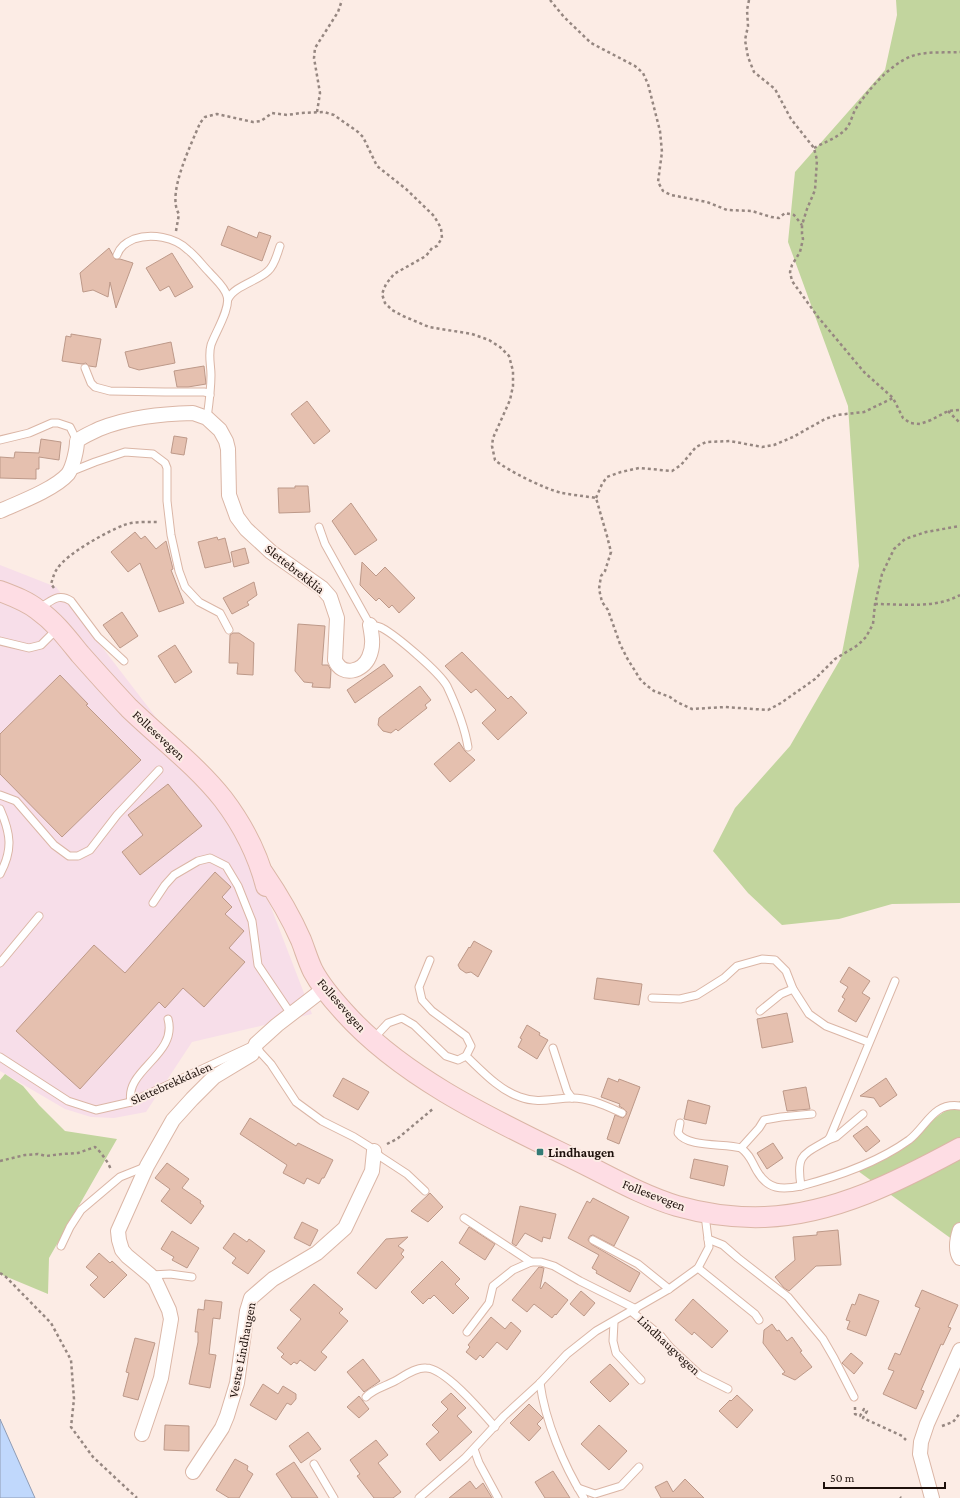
<svg xmlns="http://www.w3.org/2000/svg" width="960" height="1498" font-family="'Crimson Pro',serif">
  <style>
    .industrial { fill: #f7dee9 }
    .green { fill: #c2d59e }
    .water { fill: #c0d8fc; stroke: #8f9cb4 }
    .building { fill: #e5c0af; stroke: #bd9989 }
    .lines { fill: none; stroke-linecap: round; stroke-linejoin: round }
    .service-casing { stroke: #dbb6a6; stroke-width: 9 }
    .minor-casing { stroke: #dbb6a6; stroke-width: 16 }
    .secondary-casing { stroke: #dbb6a6; stroke-width: 22 }
    .path { stroke: #968781; stroke-width: 2.5; stroke-dasharray: 3 3; stroke-linecap: butt }
    .service { stroke: #fff; stroke-width: 7 }
    .minor { stroke: #fff; stroke-width: 14 }
    .secondary { stroke: #fedde4; stroke-width: 20 }
    .poi-dot { fill: #337b75; stroke: #fcece5; stroke-width: 1.5 }
    .labels { text-anchor: middle; dominant-baseline: central; stroke-width: 4; stroke-linejoin: round; paint-order: stroke }
    .street-label { font-size: 13px; fill: #1d100b; stroke: #fcece5 }
    .poi-label { font-size: 13px; font-weight: bold; fill: #1d100b; stroke: #fcece5; text-anchor: start }
  </style>
  <rect width="100%" height="100%" fill="#fcece5"/>
  <polygon class="industrial" points="0,565 56,587 237,823 254,863 312,1014 192,1042 146,1112 114,1118 91,1117 65,1109 0,1071"/>
  <g class="green">
    <polygon points="896,0 960,0 960,903 892,904 839,919 782,925 748,893 713,851 735,808 790,746 841,658 859,566 848,406 788,242 795,172 885,70 897,15"/>
    <polygon points="5,1074 23,1086 39,1105 65,1131 117,1139 49,1258 48,1294 0,1274 0,1080"/>
    <polygon points="960,1101 960,1245 858,1171"/>
  </g>
  <polygon class="water" points="0,1419 35,1498 0,1498"/>
  <g class="building">
    <polygon points="228,226 257,238 259,232 271,236 262,261 221,245"/>
    <polygon points="109,248 115,259 120,259 133,263 116,308 110,282 108,297 93,290 83,292 80,273"/>
    <polygon points="172,253 193,287 175,297 169,286 160,291 146,268"/>
    <polygon points="71,334 101,339 96,367 89,366 86,363 82,364 62,361 66,336 71,337"/>
    <polygon points="171,342 175,363 139,370 129,367 125,352"/>
    <polygon points="204,366 206,384 188,387 177,387 174,371"/>
    <polygon points="307,401 330,431 314,444 291,414"/>
    <polygon points="174,436 187,438 184,455 171,453"/>
    <polygon points="41,439 61,442 59,460 39,457 39,469 36,469 36,479 0,478 0,457 14,458 15,452 39,453"/>
    <polygon points="295,486 308,486 310,512 279,513 278,488 295,488"/>
    <polygon points="351,503 377,540 355,555 332,521"/>
    <polygon points="135,532 141,539 145,536 156,549 166,541 173,569 171,570 184,603 159,612 140,563 128,572 111,552"/>
    <polygon points="217,537 218,540 225,538 231,562 205,568 198,542"/>
    <polygon points="245,548 249,563 234,567 231,552"/>
    <polygon points="362,562 376,576 385,567 415,598 399,613 392,605 389,608 379,598 376,601 360,585"/>
    <polygon points="254,582 257,595 247,602 249,605 232,614 223,598"/>
    <polygon points="122,612 138,636 120,648 103,625"/>
    <polygon points="298,624 325,626 322,665 328,665 331,670 330,688 312,687 313,683 304,682 295,671"/>
    <polygon points="233,633 239,633 254,643 253,675 237,674 238,663 229,663 230,635"/>
    <polygon points="175,645 192,672 175,683 158,656"/>
    <polygon points="462,652 508,699 511,696 527,713 498,740 482,723 496,710 476,689 471,693 445,666"/>
    <polygon points="384,664 393,676 355,703 347,690"/>
    <polygon points="60,675 88,704 86,705 141,760 62,837 0,774 0,734"/>
    <polygon points="420,686 431,700 425,705 427,708 398,731 396,729 391,733 383,731 378,725 379,718"/>
    <polygon points="459,742 465,751 475,760 450,782 434,764"/>
    <polygon points="168,784 202,826 140,875 122,852 143,835 128,815"/>
    <polygon points="215,872 231,887 222,897 232,907 225,914 244,931 229,948 245,962 204,1007 183,988 165,1008 159,1002 80,1089 16,1031 94,945 125,973"/>
    <polygon points="474,941 492,951 478,977 471,972 466,973 460,969 458,965 469,947 470,948"/>
    <polygon points="849,967 870,981 862,993 870,998 856,1022 838,1011 845,999 842,997 848,987 840,982"/>
    <polygon points="597,978 642,984 639,1005 594,999"/>
    <polygon points="787,1013 793,1042 762,1048 757,1019"/>
    <polygon points="527,1025 540,1033 539,1035 548,1040 537,1059 518,1047 522,1039 520,1038"/>
    <polygon points="343,1078 369,1092 358,1110 333,1096"/>
    <polygon points="608,1078 618,1082 619,1079 640,1087 619,1144 607,1139 615,1115 623,1118 626,1115 627,1112 624,1109 619,1106 620,1104 601,1097"/>
    <polygon points="886,1078 897,1095 880,1107 874,1098 860,1096"/>
    <polygon points="806,1087 810,1109 787,1111 783,1091"/>
    <polygon points="688,1100 710,1106 706,1124 684,1119"/>
    <polygon points="250,1118 296,1146 298,1143 333,1160 324,1178 322,1178 319,1184 307,1178 304,1184 283,1173 287,1165 240,1134"/>
    <polygon points="867,1126 880,1141 866,1152 853,1136"/>
    <polygon points="773,1143 783,1158 767,1169 757,1153"/>
    <polygon points="694,1159 728,1166 724,1186 690,1178"/>
    <polygon points="167,1163 189,1179 182,1188 201,1201 200,1203 204,1206 191,1224 161,1201 170,1189 155,1178"/>
    <polygon points="430,1193 443,1207 428,1222 411,1211"/>
    <polygon points="593,1198 629,1217 614,1246 593,1235 590,1236 588,1240 591,1244 640,1273 630,1292 596,1273 597,1271 592,1268 599,1255 568,1238 587,1201 590,1203"/>
    <polygon points="520,1206 556,1214 550,1239 543,1237 542,1242 525,1233 516,1246 512,1243"/>
    <polygon points="302,1222 318,1230 310,1246 294,1238"/>
    <polygon points="469,1227 495,1244 485,1260 459,1243"/>
    <polygon points="838,1230 841,1265 816,1266 789,1291 784,1288 775,1277 795,1260 793,1237 817,1235 817,1232"/>
    <polygon points="172,1231 199,1248 187,1268 172,1260 174,1257 161,1249"/>
    <polygon points="234,1233 247,1242 249,1239 265,1251 248,1274 232,1263 236,1258 223,1248"/>
    <polygon points="408,1237 398,1246 404,1250 401,1254 404,1257 376,1289 357,1273 386,1239"/>
    <polygon points="99,1253 110,1263 112,1261 127,1275 104,1298 90,1285 98,1277 86,1267"/>
    <polygon points="442,1261 460,1279 455,1284 469,1298 453,1314 434,1295 430,1299 429,1298 423,1304 411,1292"/>
    <polygon points="539,1267 544,1268 540,1288 541,1289 545,1282 568,1300 556,1315 555,1314 552,1318 534,1304 527,1312 512,1300"/>
    <polygon points="314,1284 343,1309 339,1313 348,1321 321,1352 327,1357 315,1371 300,1360 297,1364 294,1362 291,1365 281,1357 284,1354 277,1348 301,1319 290,1310"/>
    <polygon points="922,1290 958,1305 948,1327 951,1328 943,1345 941,1344 921,1390 924,1391 916,1409 883,1394 894,1371 888,1369 895,1353 900,1355 920,1308 915,1306"/>
    <polygon points="581,1291 595,1303 584,1316 570,1304"/>
    <polygon points="859,1294 879,1301 866,1336 847,1329 850,1321 846,1320 852,1304 855,1305"/>
    <polygon points="693,1299 728,1331 712,1348 694,1332 692,1335 675,1320"/>
    <polygon points="205,1300 222,1302 220,1319 213,1318 209,1354 216,1355 210,1388 189,1384 198,1342 198,1332 195,1332 198,1309 204,1310"/>
    <polygon points="491,1317 505,1329 511,1322 521,1331 507,1350 497,1342 483,1358 480,1355 476,1360 466,1352 470,1347 468,1345"/>
    <polygon points="772,1324 777,1331 779,1330 787,1341 792,1337 802,1351 800,1352 812,1367 795,1380 782,1374 785,1372 763,1343 764,1330"/>
    <polygon points="135,1338 155,1343 138,1400 123,1396 129,1373 126,1372"/>
    <polygon points="851,1353 863,1363 854,1374 842,1363"/>
    <polygon points="363,1359 380,1381 364,1392 347,1372"/>
    <polygon points="610,1364 629,1384 610,1402 590,1382"/>
    <polygon points="263,1384 278,1394 283,1386 296,1394 296,1399 291,1405 287,1403 276,1420 250,1405"/>
    <polygon points="451,1393 466,1408 457,1416 472,1432 440,1461 426,1444 439,1432 432,1425 448,1409 441,1402"/>
    <polygon points="737,1395 753,1410 737,1428 719,1411 730,1400 731,1401"/>
    <polygon points="359,1396 369,1409 359,1418 347,1407"/>
    <polygon points="529,1404 543,1418 537,1424 541,1428 529,1441 510,1423"/>
    <polygon points="165,1425 189,1426 189,1451 164,1450"/>
    <polygon points="599,1425 627,1451 609,1470 581,1444"/>
    <polygon points="308,1432 321,1449 301,1463 289,1446"/>
    <polygon points="376,1440 388,1455 378,1463 401,1492 393,1498 374,1498 357,1476 360,1474 350,1460"/>
    <polygon points="235,1459 248,1466 247,1470 253,1474 239,1498 229,1498 216,1490"/>
    <polygon points="294,1462 318,1498 292,1498 276,1474"/>
    <polygon points="553,1471 570,1498 545,1498 535,1482"/>
    <polygon points="685,1479 704,1498 661,1498 655,1487 667,1481 673,1492"/>
    <polygon points="470,1481 476,1489 483,1483 492,1498 449,1498"/>
  </g>
  <g class="lines">
    <g class="service-casing">
      <g id="service">
        <path d="M117 255C120 247 125 243 134 239 151 233 175 237 188 250 196 256 202 265 209 272 215 279 225 287 227 296 231 308 215 333 211 345 208 355 211 365 211 375 211 390 209 404 207 418"/>
        <path d="M228 299C234 286 258 281 268 271 275 265 277 254 280 246"/>
        <polyline points="85,368 91,383 95,387 110,391 165,392 204,392 209,393 210,395"/>
        <polyline points="0,440 29,433 52,423 58,423 70,427 77,441"/>
        <polyline points="70,472 95,462 125,452 153,454 165,463 167,468 167,501 171,535 179,571 185,587 199,602 220,613 229,630"/>
        <path d="M319 527 325 544 370 625C375 626 379 626 382 628 397 636 439 672 447 686 455 703 465 729 468 747"/>
        <path d="M39 608C51 602 58 592 71 601L98 637 124 661"/>
        <polyline points="0,641 29,648 41,645 57,629"/>
        <polyline points="0,795 16,801 54,845 69,856 78,856 90,850 117,815 159,770"/>
        <path d="M0 809C11 834 13 850 0 874"/>
        <polyline points="153,903 165,885 174,875 198,861 210,858 226,866 238,886 252,921 258,965 291,1014"/>
        <polyline points="0,963 39,916"/>
        <path d="M895 981 830 1137 828 1140C802 1155 796 1155 801 1186 839 1176 877 1163 909 1140 927 1126 933 1102 960 1106"/>
        <polyline points="652,998 680,999 697,995 724,978 737,966 762,959 775,960 786,971 793,989 809,1014 826,1026 868,1042"/>
        <polyline points="760,1011 781,994 793,989"/>
        <polyline points="373,1039 388,1023 402,1018 414,1025 446,1056 458,1060 466,1056 471,1046 466,1036 432,1011 422,1000 419,987 430,960"/>
        <polyline points="553,1048 567,1091 572,1098"/>
        <path d="M466 1056C482 1071 499 1090 520 1097 538 1104 554 1098 572 1098 590 1098 606 1106 622 1113"/>
        <polyline points="0,1057 68,1101 96,1110 131,1102 256,1044 260,1052 271,1064 296,1102 322,1121 354,1137 370,1147 381,1157 407,1174 425,1191"/>
        <path d="M131 1102C124 1070 178 1055 168 1019"/>
        <path d="M680 1123 678 1133C688 1148 725 1143 741 1148"/>
        <polyline points="828,1140 836,1137 863,1114"/>
        <path d="M801 1186C782 1190 768 1190 757 1171 751 1161 751 1156 741 1148L759 1128 764 1120 781 1117 812 1114"/>
        <polyline points="464,1218 531,1262"/>
        <polyline points="708,1239 723,1245 738,1258 788,1297 823,1339 834,1358 854,1397"/>
        <polyline points="593,1240 638,1264 669,1289"/>
        <polyline points="61,1246 70,1227 81,1210 120,1177 145,1167"/>
        <polyline points="698,1268 755,1314 759,1320"/>
        <polyline points="151,1275 170,1274 192,1277"/>
        <polyline points="632,1312 661,1336 670,1347 700,1375 728,1389"/>
        <polyline points="614,1322 613,1341 616,1353 641,1380"/>
        <polyline points="467,1332 489,1303 493,1286 513,1270 531,1262 541,1262 554,1266 580,1281 636,1309"/>
        <path d="M540 1383C545 1421 564 1466 584 1498"/>
        <path d="M366 1397C373 1389 386 1386 395 1381 404 1376 416 1367 426 1368 445 1368 482 1412 495 1427"/>
        <polyline points="474,1449 479,1463 498,1498"/>
        <polyline points="314,1464 334,1498"/>
        <polyline points="578,1488 595,1494 621,1486 639,1467"/>
        <polyline points="419,1498 465,1458 504,1416 540,1383 567,1354 596,1331 669,1289 698,1268 709,1247 705,1215"/>
      </g>
    </g>
    <g class="minor-casing">
      <g id="minor">
        <path d="M0 511C18 503 55 489 68 474 73 467 77 449 77 441 83 436 91 433 99 429 129 417 160 414 193 413L207 418 220 430 226 441 228 449 229 495 237 517 246 529 271 552 322 588 330 597 337 618 335 660C342 678 363 671 369 657 374 646 372 636 370 625"/>
        <path d="M960 1230C957 1239 955 1250 960 1258"/>
        <polyline points="142,1434 161,1378 171,1319 169,1310 155,1280 150,1275 127,1256 122,1250 119,1240 118,1231 147,1166 173,1120 192,1099 214,1077 252,1054 256,1044 277,1025 325,988"/>
        <polyline points="193,1472 222,1428 227,1416 237,1383 247,1311 251,1298 273,1279 317,1253 345,1228 372,1171 374,1151"/>
        <polyline points="932,1498 920,1454 921,1442 927,1424 960,1350"/>
      </g>
    </g>
    <g class="secondary-casing">
      <g id="secondary">
        <path d="M0 591C13 596 27 601 38 610 55 622 67 638 80 654 96 672 112 690 129 708 160 738 196 765 223 799 242 824 258 855 266 886"/>
        <path d="M263 873C278 895 290 915 301 940 305 950 308 961 313 971 321 986 333 1000 344 1012 404 1079 496 1121 576 1160 609 1176 641 1195 677 1206 705 1214 736 1218 765 1217 835 1214 899 1181 960 1148"/>
      </g>
    </g>
    <g class="path">
      <polyline points="550,0 564,17 591,43 635,66 643,73 648,84 660,131 662,152 658,182 663,191 671,195 707,202 727,210 752,211 771,217 779,218 785,213 794,215 802,225"/>
      <polyline points="749,0 747,10 748,26 745,40 748,57 754,72 775,89 791,119 814,148 817,160 815,190 807,209 802,225 802,234 803,239 800,252 792,265 790,272 792,281 818,317 864,372 893,398 903,418 910,423 920,424 931,420 948,411 960,410"/>
      <polyline points="317,112 320,93 314,58 315,48 338,12 342,0"/>
      <path d="M814 148C825 142 837 138 846 129 850 125 852 116 855 110 867 91 890 64 912 56 927 51 944 53 960 52"/>
      <path d="M176 231 179 214C166 194 192 143 200 123L205 117 217 114 253 122 261 121 272 113 287 115 301 113 324 112 334 115 358 132 363 137 377 166 406 189 434 216 441 228 442 238 437 246 432 248 426 256 394 274 386 284 382 294 385 303 392 310 403 316 429 327 472 334 489 340 500 347 509 356 513 371V386L510 400 493 438 492 446 495 460C508 471 545 489 562 493 573 495 584 496 596 498L607 536 611 552 605 571 601 576 599 589 602 602 608 610 620 644 627 658 640 679 646 685 654 691 670 697 677 702 692 709 725 707 768 710 781 703 815 679 835 659 858 645 866 637 873 624 875 604 882 574 894 549 905 539 926 532 960 526"/>
      <polyline points="948,411 960,423"/>
      <polyline points="596,498 602,484 607,477 621,472 639,468 672,471 681,465 696,447 706,442 730,441 762,447 774,445 793,437 825,419 837,415 864,412 893,398"/>
      <path d="M54 588 51 584C53 578 54 573 57 569 66 554 108 531 124 525 135 521 148 522 159 522"/>
      <path d="M875 604C903 604 935 609 960 595"/>
      <polyline points="387,1144 397,1139 434,1108"/>
      <path d="M0 1161 25 1155 38 1154 46 1156 62 1154 78 1153 95 1147C100 1151 109 1163 111 1170"/>
      <polyline points="0,1273 6,1277 51,1323 71,1360 74,1399 71,1427 93,1457 137,1498"/>
      <polyline points="855,1407 855,1414 860,1416 864,1409 867,1411 863,1418 902,1436 906,1440"/>
      <polyline points="942,1426 953,1422 960,1413"/>
      <polyline points="900,1497 901,1498"/>
    </g>
    <use href="#service" class="service"/>
    <use href="#minor" class="minor"/>
    <use href="#secondary" class="secondary"/>
  </g>
  <rect class="poi-dot" x="536" y="1148" width="8" height="8" rx="2"/>
  <g class="labels">
    <g class="street-label">
      <text transform="translate(295 569) rotate(38)">Slettebrekklia</text>
      <text transform="translate(159 735) rotate(43)">Follesevegen</text>
      <text transform="translate(342 1005) rotate(49)">Follesevegen</text>
      <text transform="translate(171 1083) rotate(-24)">Slettebrekkdalen</text>
      <text transform="translate(654 1195) rotate(21)">Follesevegen</text>
      <text transform="translate(669 1345) rotate(43)">Lindhaugvegen</text>
      <text transform="translate(242 1350) rotate(-79)">Vestre Lindhaugen</text>
    </g>
    <g class="poi-label">
      <text x="548" y="1152">Lindhaugen</text>
    </g>
  </g>
  <path d="M824 1482v6h121v-6" fill="none" stroke="#1d100b" stroke-width="2"/>
  <text x="830" y="1482" font-size="12" fill="#1d100b" stroke="#fcece5" stroke-width="3" paint-order="stroke">50 m</text>
</svg>
